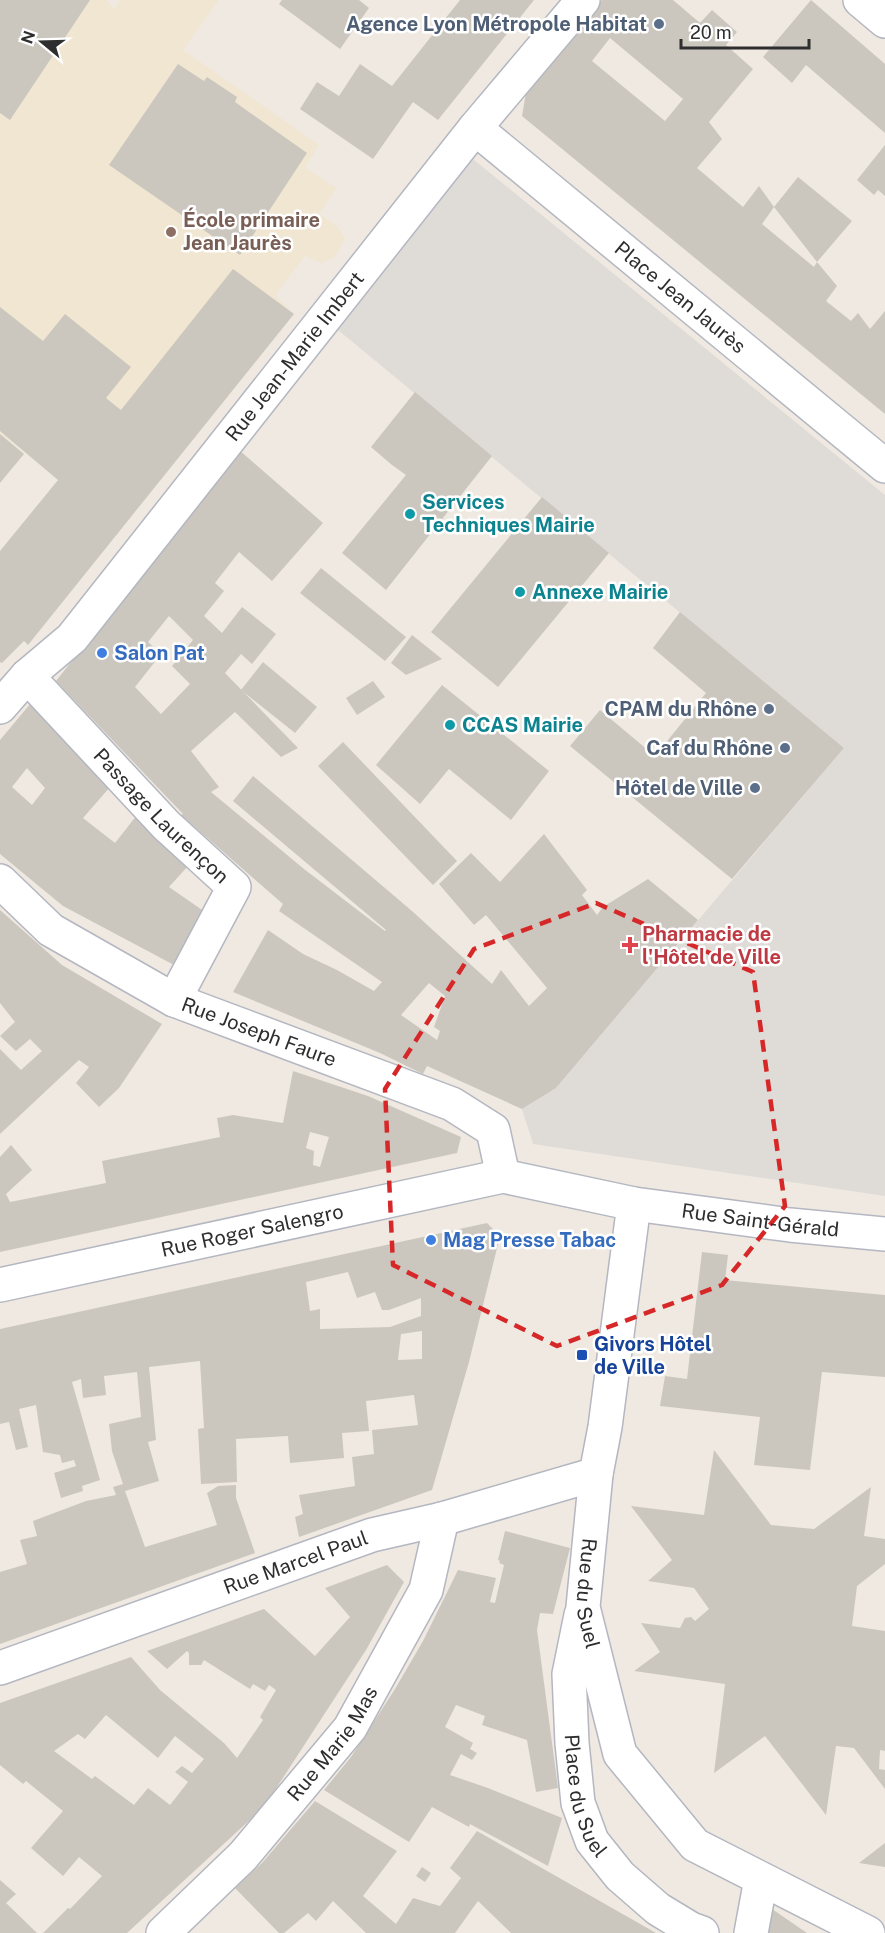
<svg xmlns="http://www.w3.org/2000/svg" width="885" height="1933" font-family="'Public Sans',sans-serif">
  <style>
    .education { fill: #f0e6d1 }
    .plaza { fill: #dfdcd8 }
    .building { fill: #cbc7bf; fill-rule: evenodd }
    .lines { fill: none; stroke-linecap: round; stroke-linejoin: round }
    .minor-casing { stroke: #b4b7c1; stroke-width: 36 }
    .minor { stroke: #fff; stroke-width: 33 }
    .marked { fill: none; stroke: #d62828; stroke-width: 4.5; stroke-dasharray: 12 8; stroke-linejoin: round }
    .service-dot { fill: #5c6f8a; stroke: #fff; stroke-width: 2 }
    .education-dot { fill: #8d6e63; stroke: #fff; stroke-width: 2 }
    .culture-dot { fill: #0f9aa8; stroke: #fff; stroke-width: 2 }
    .shop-dot { fill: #3f7fe0; stroke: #fff; stroke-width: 2 }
    .health-dot { fill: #e0444e; stroke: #fff; stroke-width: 2 }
    .transit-dot { fill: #1a4fb4; stroke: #fff; stroke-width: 2 }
    .labels { text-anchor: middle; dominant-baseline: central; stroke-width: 5; stroke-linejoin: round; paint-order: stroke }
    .service-label { font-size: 20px; font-weight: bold; fill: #4e5e75; stroke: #fff; text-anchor: end }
    .education-label { font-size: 20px; font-weight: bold; fill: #785e54; stroke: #fff; text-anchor: start }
    .street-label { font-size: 20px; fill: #2e2e2e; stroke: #fff }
    .culture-label { font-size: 20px; font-weight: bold; fill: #0d838f; stroke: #fff; text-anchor: start }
    .shop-label { font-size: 20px; font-weight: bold; fill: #366cbe; stroke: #fff; text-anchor: start }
    .health-label { font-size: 20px; font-weight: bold; fill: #be3a42; stroke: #fff; text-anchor: start }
    .transit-label { font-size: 20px; font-weight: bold; fill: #164399; stroke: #fff; text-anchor: start }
  </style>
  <rect width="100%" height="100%" fill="#efe9e1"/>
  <polygon class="education" points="0,0 106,0 114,9 120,0 219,0 183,50 319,145 305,167 336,188 319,214 338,227 345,238 335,257 321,263 305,256 275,295 294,314 209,419 121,410 106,398 45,469 0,433"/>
  <polygon class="plaza" points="473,159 885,495 885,1196 533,1144 522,1109 556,1088 844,748 338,330"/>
  <g class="building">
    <polygon points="0,0 90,0 10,120 0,113"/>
    <polygon points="282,0 359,0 369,8 340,49 279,4"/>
    <polygon points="460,0 534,0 438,120 413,102 373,159 300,109 317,82 339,96 360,64 392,86"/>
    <path d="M602 0H673L700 23 712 10 737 32 726 45 753 69 709 122 722 139 697 168 743 207 759 186 774 207 762 224 814 267 817 262 837 286 826 301 851 321 858 313 870 329 885 311V414L522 116 526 93ZM610 38 683 99 665 121 592 61Z"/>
    <polygon points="811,0 885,64 885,133 806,65 792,83 763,57"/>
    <polygon points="178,64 204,81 207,77 237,97 235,102 307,153 240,255 109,165"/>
    <polygon points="885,145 885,196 878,190 874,195 857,180"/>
    <polygon points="798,177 852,221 817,262 774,207"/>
    <polygon points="233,269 294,314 28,645 24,641 2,663 0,662 0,551 58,480 0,431 0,307 43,341 65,314 131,367 106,398 121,410"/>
    <polygon points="415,392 492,456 386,590 342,553 406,475 392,465 371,447"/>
    <polygon points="0,434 24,454 0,483"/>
    <path d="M239 450 323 523 272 581 239 552 215 583 224 591 204 616 222 633 242 607 276 634 252 664 241 654 225 673 298 748 281 757 235 712 191 751 219 787 211 792 304 869 385 931 386 930 233 801 253 776 412 911 492 984 501 970 529 1006 547 988 486 915 474 925 439 884 471 853 500 882 544 834 587 890 582 895 597 915 603 907 648 879 698 920 556 1088 522 1109 427 1066 423 1074 380 1053 233 992 268 930 303 954 337 970 374 991 382 982 279 911 283 904 181 815 183 814 56 681ZM169 616 193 640 172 666 190 684 161 714 135 687 161 654 148 642ZM429 983 445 996 434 1027 440 1031 437 1040 401 1015Z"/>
    <polygon points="542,497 609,553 498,687 431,632"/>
    <polygon points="321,568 406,637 385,661 300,593"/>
    <polygon points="680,612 844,748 732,879 570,746 600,710 655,756 706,693 653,648"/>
    <polygon points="412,635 442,659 406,675 391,663"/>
    <polygon points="263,662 317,707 295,733 241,690"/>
    <polygon points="373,681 385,697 357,715 346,698"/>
    <polygon points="442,685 549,771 511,820 449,769 420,804 376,765"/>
    <path d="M31 703 110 787 83 818 115 843 137 815 188 866 169 887 205 912 174 965 63 906 0 854V740ZM27 768 45 788 32 805 12 787Z"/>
    <polygon points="343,742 457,861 433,885 318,766"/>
    <polygon points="0,910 62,965 162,1024 119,1088 99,1107 76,1083 89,1067 79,1060 0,1134 0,1049 21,1070 42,1051 30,1039 16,1051 0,1036 15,1022 0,1003"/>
    <path d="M293 1071 368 1096 461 1137 457 1153 0 1252V1157L11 1145 32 1170 6 1194 10 1202 106 1183 102 1161 220 1137 217 1118 233 1115 283 1123ZM310 1132 329 1137 320 1167 313 1165 314 1151 306 1148Z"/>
    <path d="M487 1223 500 1236 469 1362 432 1490 299 1537 295 1517 303 1514 299 1495 355 1486 352 1457 374 1454 372 1430 418 1425 414 1395 366 1401 369 1431 342 1433 344 1458 290 1463 288 1436 236 1439 237 1482 201 1484 198 1429 204 1428 200 1361 149 1367 156 1440 148 1442 159 1481 125 1491 145 1547 217 1525 207 1493 218 1486 236 1485V1498L255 1553 0 1644V1572L27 1564 20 1540 37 1536 33 1521 86 1501 116 1495 113 1487 123 1484 112 1451 109 1424 141 1417 137 1372 104 1376 106 1395 83 1398 81 1379 72 1382 100 1480 82 1486 83 1491 61 1498 54 1473 76 1466 74 1460 62 1463 60 1455 43 1452 36 1405 19 1409 28 1447 16 1450 9 1422 0 1424V1329ZM348 1272 357 1298 375 1292 382 1310H389L421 1298V1316L390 1327 320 1329V1309L310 1311 306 1282ZM422 1331V1359L398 1360 401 1334Z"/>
    <polygon points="702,1252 728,1255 725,1280 885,1295 885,1377 822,1372 810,1470 754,1465 760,1417 660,1406 665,1376 687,1379"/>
    <polygon points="714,1450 771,1525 814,1529 871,1487 864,1536 885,1539 885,1564 857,1586 852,1626 885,1631 885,1751 880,1750 879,1769 885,1770 885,1789 854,1748 836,1746 826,1815 765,1736 714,1773 725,1684 634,1671 660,1652 641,1623 680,1628 685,1618 691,1617 695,1621 709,1609 694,1588 648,1581 672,1560 631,1506 704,1515"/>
    <polygon points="505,1531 570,1548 553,1614 540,1613 537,1630 558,1788 536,1792 527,1740 482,1725 485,1716 456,1705 445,1727 473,1743 470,1749 477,1753 472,1760 461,1754 450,1775 488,1788 562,1818 548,1866 470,1824 469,1827 432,1807 409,1842 324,1790 351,1757 395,1689 423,1641 458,1570 496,1578 490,1602 495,1603 504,1565 499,1563 500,1561 498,1560"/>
    <path d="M387 1565 404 1582 366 1650 264 1807 127 1933H43L68 1908 70 1909 102 1876 79 1857 63 1876 31 1848 63 1811 26 1781 23 1784 0 1765V1703L131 1657 160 1690 224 1743 237 1758 263 1720 260 1717 276 1690 269 1685 265 1691 253 1684 250 1689 204 1660 201 1665H189V1653L187 1651 167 1669 147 1651 264 1609 315 1656 350 1617 325 1588ZM106 1715 158 1758 175 1736 204 1759 192 1773 182 1766 175 1772 188 1782 170 1805 148 1788 134 1805 95 1776 92 1779 54 1751 78 1734 85 1739Z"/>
    <polygon points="315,1801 397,1851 363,1896 396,1924 413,1898 440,1906 461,1878 450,1868 477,1831 656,1933 511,1933 478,1901 455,1933 366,1933 333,1901 316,1921 308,1913 284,1933 279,1933 235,1888 262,1863"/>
    <polygon points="885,1843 885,1867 859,1863"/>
    <polygon points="422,1867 431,1873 425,1882 416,1876"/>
    <polygon points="0,1880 16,1894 6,1903 37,1933 0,1933"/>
    <polygon points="772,1909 807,1933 766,1933"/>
  </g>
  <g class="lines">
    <g class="minor-casing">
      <g id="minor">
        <polyline points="860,0 885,21"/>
        <path id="s1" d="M475 128 885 466"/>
        <path id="s2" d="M27 676 166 825 234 887 174 1000"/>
        <path id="s3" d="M0 707 27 676 72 638 475 128 583 0"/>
        <path id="s4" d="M0 881 51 930 174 1000 452 1104 493 1130 503 1176"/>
        <path id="s5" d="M634 1204 605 1427 596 1474 583 1607 620 1754 695 1845 868 1933"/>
        <path id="s6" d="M0 1285 503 1176 634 1204 790 1225 885 1234"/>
        <path id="s7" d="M581 1615 569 1674 572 1743 578 1803 592 1841 620 1876 658 1909 691 1929 702 1933"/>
        <path id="s8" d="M0 1668 372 1535 442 1519 596 1474"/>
        <path id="s9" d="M163 1933 243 1856 350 1728 426 1590 442 1519"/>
        <polyline points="751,1933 761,1879"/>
      </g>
    </g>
    <use href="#minor" class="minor"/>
  </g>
  <path class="marked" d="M596 903 753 972 785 1206 722 1285 557 1346 393 1265 385 1089 474 949Z"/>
  <g class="service-dot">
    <circle cx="659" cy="24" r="6"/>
    <circle cx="769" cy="709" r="6"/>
    <circle cx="785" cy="748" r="6"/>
    <circle cx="755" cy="788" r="6"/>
  </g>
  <circle class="education-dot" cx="171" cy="232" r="6"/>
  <g class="culture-dot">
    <circle cx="410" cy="514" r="6"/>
    <circle cx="520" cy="592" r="6"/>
    <circle cx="450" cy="725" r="6"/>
  </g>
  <g class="shop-dot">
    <circle cx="102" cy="653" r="6"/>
    <circle cx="431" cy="1240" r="6"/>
  </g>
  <path class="health-dot" d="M627 936h6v6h6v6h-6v6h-6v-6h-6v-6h6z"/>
  <rect class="transit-dot" x="576" y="1349" width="12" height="12" rx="3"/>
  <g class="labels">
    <g class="service-label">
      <text x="647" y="24">Agence Lyon Métropole Habitat</text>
      <text x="757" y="709">CPAM du Rhône</text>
      <text x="773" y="748">Caf du Rhône</text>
      <text x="743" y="788">Hôtel de Ville</text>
    </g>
    <g class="education-label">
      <text x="183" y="220">École primaire<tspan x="183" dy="23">Jean Jaurès</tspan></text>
    </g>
    <g class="street-label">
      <text stroke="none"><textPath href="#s1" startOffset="266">Place Jean Jaurès</textPath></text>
      <text stroke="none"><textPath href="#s3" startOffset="459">Rue Jean-Marie Imbert</textPath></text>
      <text stroke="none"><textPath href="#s2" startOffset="194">Passage Laurençon</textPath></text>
      <text stroke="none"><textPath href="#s4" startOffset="303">Rue Joseph Faure</textPath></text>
      <text stroke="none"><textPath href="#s6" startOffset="776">Rue Saint-Gérald</textPath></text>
      <text stroke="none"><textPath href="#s6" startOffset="258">Rue Roger Salengro</textPath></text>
      <text stroke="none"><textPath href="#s8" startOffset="314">Rue Marcel Paul</textPath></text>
      <text stroke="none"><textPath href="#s5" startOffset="393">Rue du Suel</textPath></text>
      <text stroke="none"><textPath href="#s9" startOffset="255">Rue Marie Mas</textPath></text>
      <text stroke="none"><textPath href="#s7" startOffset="184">Place du Suel</textPath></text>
    </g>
    <g class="culture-label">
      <text x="422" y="502">Services<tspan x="422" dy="23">Techniques Mairie</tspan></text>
      <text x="532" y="592">Annexe Mairie</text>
      <text x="462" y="725">CCAS Mairie</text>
    </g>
    <g class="shop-label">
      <text x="114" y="653">Salon Pat</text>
      <text x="443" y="1240">Mag Presse Tabac</text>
    </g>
    <g class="health-label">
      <text x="642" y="934">Pharmacie de<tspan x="642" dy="23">l'Hôtel de Ville</tspan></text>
    </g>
    <g class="transit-label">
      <text x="594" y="1344">Givors Hôtel<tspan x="594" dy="23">de Ville</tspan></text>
    </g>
  </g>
  <g transform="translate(42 42) rotate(289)" stroke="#ffffff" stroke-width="4.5" paint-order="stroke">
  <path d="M0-4.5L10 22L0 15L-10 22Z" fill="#2e2e2e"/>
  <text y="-9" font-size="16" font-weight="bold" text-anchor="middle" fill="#2e2e2e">N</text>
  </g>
  <path d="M681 39v9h128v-9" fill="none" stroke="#2e2e2e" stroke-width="3"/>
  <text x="690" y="39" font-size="18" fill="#2e2e2e" stroke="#ffffff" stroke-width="4.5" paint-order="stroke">20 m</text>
</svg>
